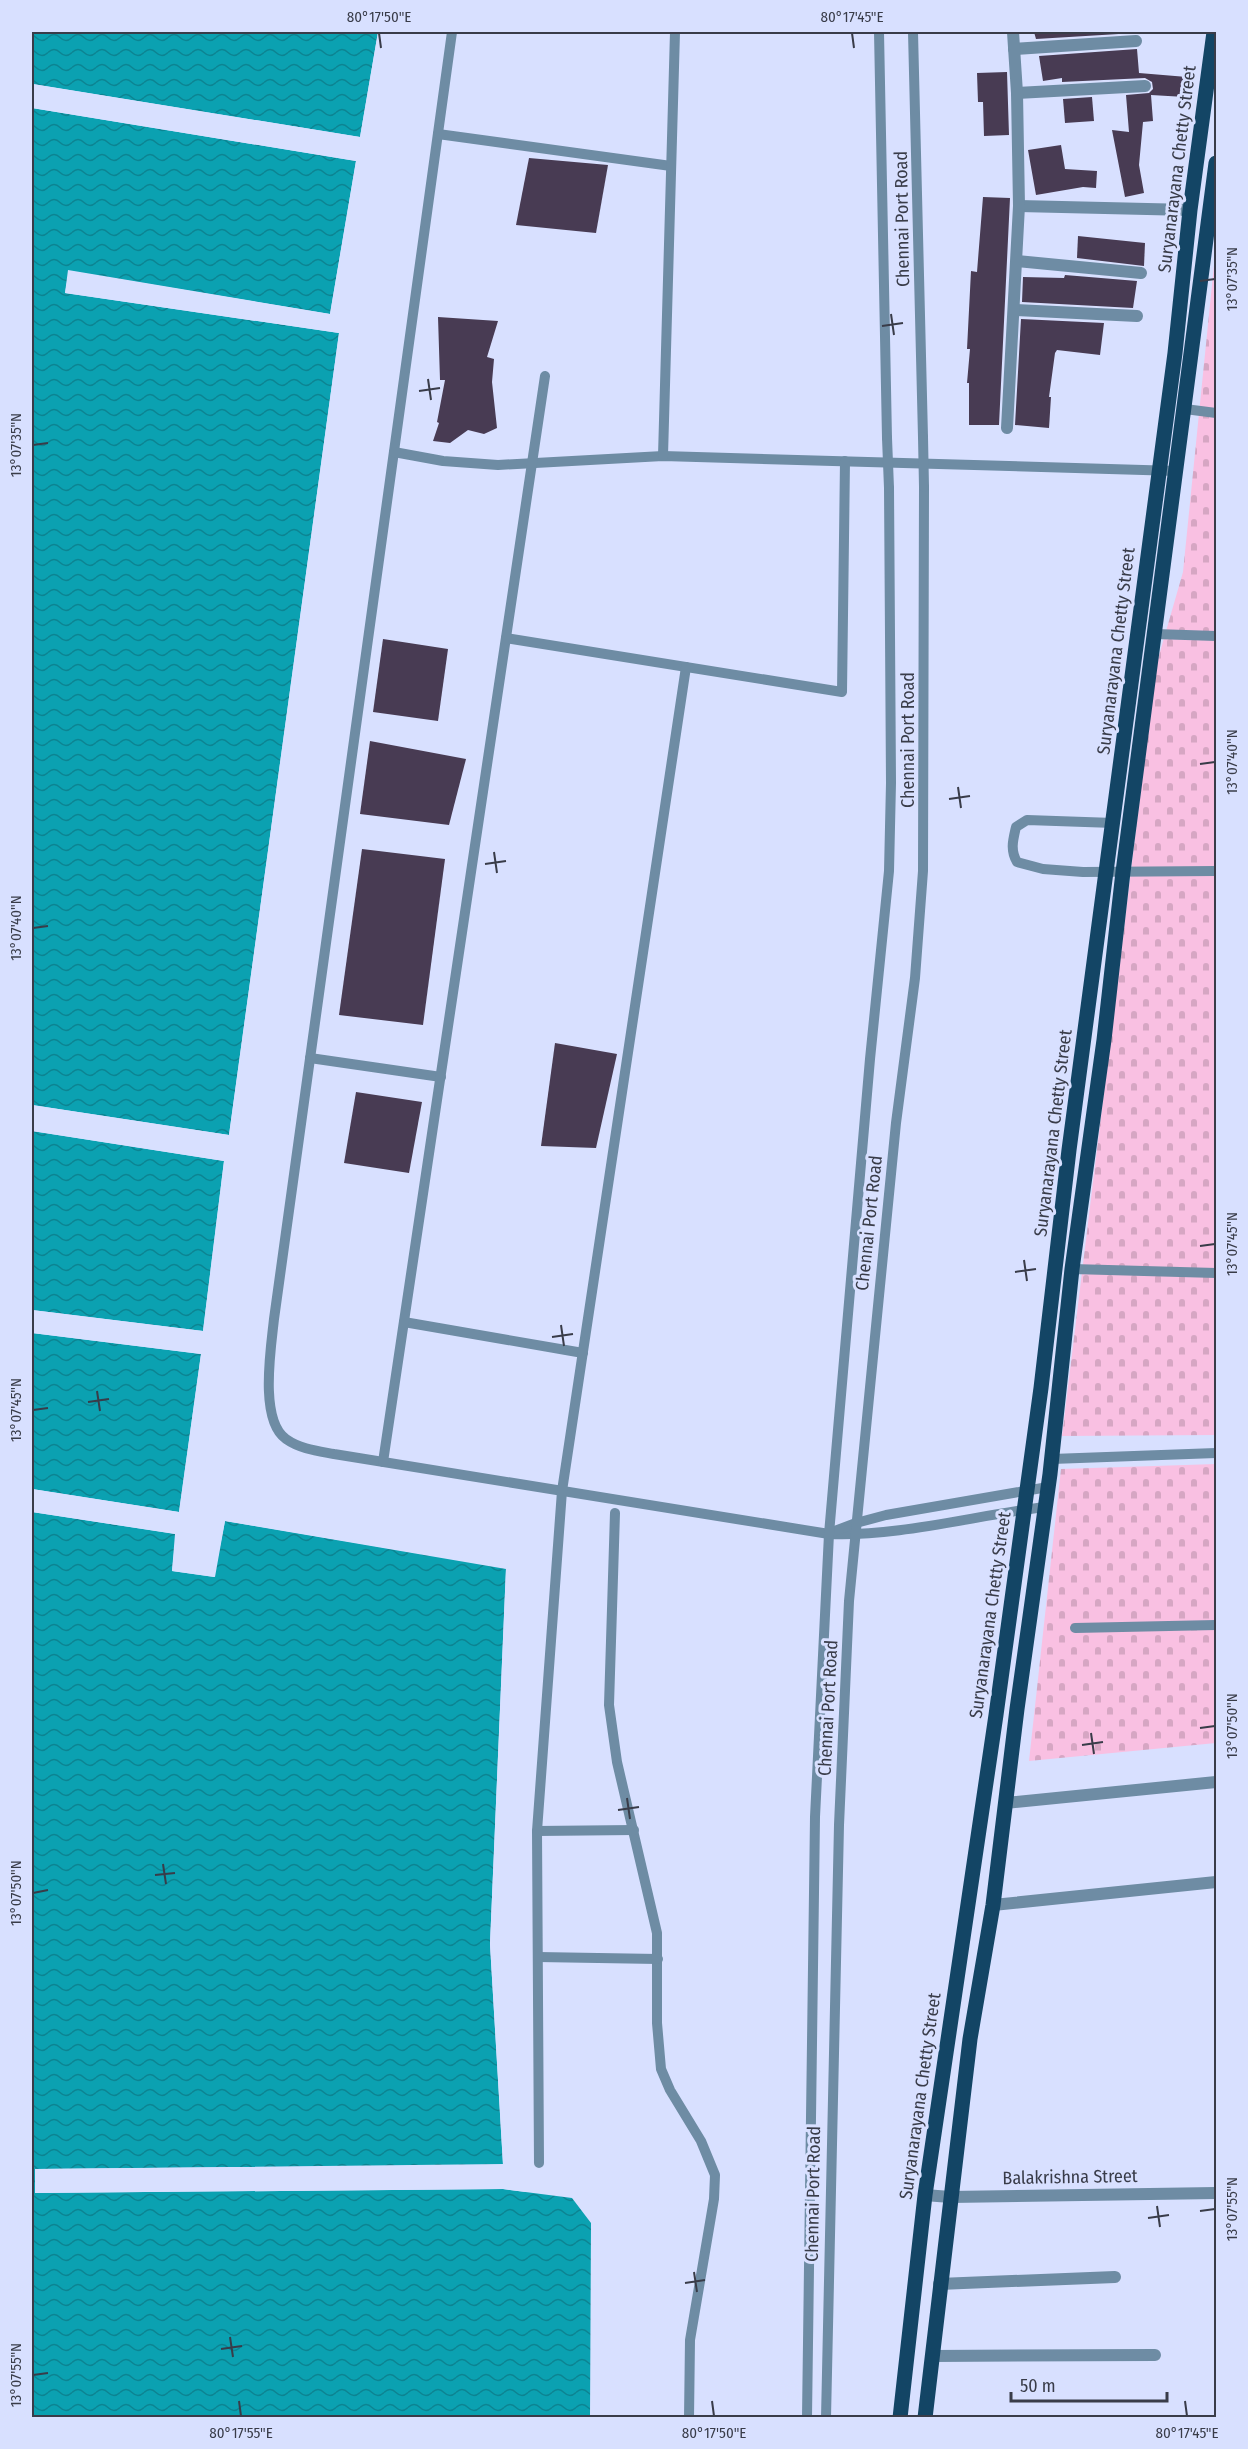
<svg xmlns="http://www.w3.org/2000/svg" width="1248" height="2449" font-family="'Fira Sans Condensed',sans-serif">
  <style>
    .cemetery { fill: url(#cemetery-stones) }
    .water { fill: url(#water-waves) }
    .pier { fill: #d8e0ff }
    .building { fill: #483b53 }
    .lines { fill: none; stroke-linecap: round; stroke-linejoin: round }
    .service { stroke: #6e8ca4; stroke-width: 10 }
    .minor { stroke: #6e8ca4; stroke-width: 12 }
    .tertiary { stroke: #6e8ca4; stroke-width: 12 }
    .primary { stroke: #134565; stroke-width: 15 }
    .service-bridge { stroke: #6e8ca4; stroke-width: 10 }
    .ticks { fill: none; stroke: #393c49; stroke-width: 2 }
    .labels { text-anchor: middle; dominant-baseline: central; stroke-width: 6; stroke-linejoin: round; paint-order: stroke }
    .street-label { font-size: 18px; fill: #393c49; stroke: #d8e0ff }
    .neatline { fill: none; stroke: #393c49; stroke-width: 2 }
    .ticks-label { font-size: 15px; text-anchor: middle; fill: #393c49 }
  </style>
  <defs>
    <pattern id="cemetery-stones" width="16" height="16" patternUnits="userSpaceOnUse" patternTransform="scale(1.5)"><rect width="16" height="16" fill="#f9c0e2"/><path d="M2 7V4a2 2 0 0 1 4 0v3zM10 15v-3a2 2 0 0 1 4 0v3z" fill="#d6a6c3"/></pattern>
    <pattern id="water-waves" width="16" height="10" patternUnits="userSpaceOnUse" patternTransform="scale(1.5)"><rect width="16" height="10" fill="#0ba1b1"/><path d="M0 5q4-4 8 0t8 0" fill="none" stroke="#0c8492"/></pattern>
  </defs>
  <rect width="100%" height="100%" fill="#d8e0ff"/>
  <g class="cemetery">
    <polygon points="1215,255 1216,1435 1062,1436 1156,666 1183,572"/>
    <polygon points="1216,1464 1216,1743 1029,1761 1061,1469"/>
  </g>
  <g class="water">
    <polygon points="32,32 378,32 360,137 33,84 32,88"/>
    <polygon points="32,108 356,161 330,314 69,271 65,293 339,333 229,1135 32,1105"/>
    <polygon points="32,1131 224,1161 203,1331 32,1310"/>
    <polygon points="32,1333 201,1354 179,1512 32,1489"/>
    <polygon points="32,1512 176,1534 172,1571 214,1577 225,1521 506,1568 490,1944 503,2165 36,2169 35,2193 503,2189 572,2198 591,2223 590,2417 32,2418"/>
  </g>
  <g class="pier">
    <polygon points="378,32 381,32 363,138 360,140 35,88 32,91 32,84 360,137"/>
    <polygon points="32,105 357,158 359,160 331,317 71,274 68,290 339,330 342,332 232,1136 229,1138 32,1108 32,1105 229,1135 339,333 65,293 68,270 330,314 356,161 32,108"/>
    <polygon points="32,1128 227,1159 205,1333 32,1313 32,1310 203,1331 224,1161 32,1131"/>
    <polygon points="32,1330 204,1352 181,1514 32,1492 32,1489 179,1512 201,1354 32,1333"/>
    <polygon points="32,1509 177,1531 179,1534 175,1568 212,1574 222,1520 225,1518 506,1565 509,1568 493,1944 505,2166 38,2172 38,2190 503,2186 526,2189 526,2192 503,2189 35,2193 35,2169 503,2164 490,1944 506,1569 225,1521 215,1577 172,1571 175,1534 32,1512"/>
  </g>
  <g class="building">
    <polygon points="1034,32 1135,32 1135,33 1036,39"/>
    <polygon points="1137,49 1139,73 1187,77 1185,97 1151,95 1153,121 1143,122 1139,165 1144,193 1125,197 1112,130 1129,132 1126,95 1149,93 1153,89 1152,82 1145,78 1062,82 1062,78 1043,81 1039,56"/>
    <polygon points="1007,72 1009,135 984,136 983,102 978,102 977,73"/>
    <polygon points="1092,97 1094,121 1065,123 1063,99"/>
    <polygon points="1061,145 1065,169 1097,171 1096,188 1083,187 1036,195 1028,150"/>
    <polygon points="529,158 608,165 596,233 516,225"/>
    <polygon points="983,197 1010,198 999,425 969,425 969,383 967,383 970,349 967,349 971,271 977,272"/>
    <polygon points="1078,236 1145,243 1144,266 1077,258"/>
    <polygon points="1065,275 1137,281 1133,308 1022,302 1023,277 1064,278"/>
    <polygon points="438,317 498,321 487,357 494,359 492,382 497,428 484,434 468,430 450,443 433,441 439,423 437,422 445,380 440,380"/>
    <polygon points="1021,319 1104,323 1100,355 1057,350 1055,353 1049,397 1051,397 1049,428 1015,425"/>
    <polygon points="383,639 448,649 438,721 373,712"/>
    <polygon points="370,741 466,759 449,825 360,814"/>
    <polygon points="362,849 445,859 423,1025 339,1015"/>
    <polygon points="555,1043 617,1054 596,1148 541,1146"/>
    <polygon points="356,1092 422,1102 409,1173 344,1163"/>
  </g>
  <g class="lines">
    <g class="service">
      <path d="M452 32 274 1319C271 1348 259 1420 286 1439 300 1449 318 1451 334 1454L829 1534C897 1537 977 1515 1045 1507"/>
      <polyline points="879,32 887,438"/>
      <polyline points="913,32 923,437"/>
      <polyline points="438,134 671,166"/>
      <polyline points="1185,409 1216,413"/>
      <polyline points="394,452 443,461 498,465 663,456 1177,471"/>
      <polyline points="663,456 675,32"/>
      <polyline points="1155,634 1216,636"/>
      <polyline points="506,638 842,692 845,461"/>
      <path d="M1114 823 1027 820 1016 827C1013 840 1010 850 1017 862L1043 869 1083 872 1216 871"/>
      <polyline points="310,1058 441,1077"/>
      <polyline points="1072,1269 1216,1273"/>
      <polyline points="404,1322 583,1353"/>
      <polyline points="1052,1459 1216,1453"/>
      <polyline points="383,1462 545,376"/>
      <polyline points="615,1513 609,1705 617,1762 657,1933 657,2023 661,2069 670,2090 701,2141 715,2175 714,2199 690,2340 689,2418"/>
      <polyline points="832,1532 856,1523 886,1515 1048,1487"/>
      <polyline points="1075,1628 1216,1625"/>
      <polyline points="537,1831 634,1830"/>
      <polyline points="538,1957 658,1959"/>
      <polyline points="539,2163 537,1831 562,1491 686,667"/>
      <polyline points="807,2418 815,1817 829,1534 870,1059 889,871 891,783 889,488"/>
      <polyline points="826,2418 839,1825 849,1601 896,1123 915,978 923,871 924,487"/>
    </g>
    <g class="minor">
      <polyline points="1014,49 1136,41"/>
      <polyline points="1017,93 1145,86"/>
      <polyline points="1019,206 1190,210"/>
      <polyline points="1017,261 1141,273"/>
      <polyline points="1014,310 1137,316"/>
      <polyline points="1007,428 1019,206 1017,93 1013,32"/>
      <polyline points="1005,1803 1216,1782"/>
      <polyline points="993,1905 1216,1882"/>
      <polyline points="939,2284 1115,2277"/>
      <polyline points="932,2356 1155,2355"/>
    </g>
    <polyline class="tertiary" points="925,2195 950,2197 1216,2193"/>
    <g class="primary">
      <polyline points="900,2418 925,2195 996,1715 1041,1388 1069,1150 1175,353 1190,210 1214,32"/>
      <polyline points="925,2418 970,2039 993,1905 1017,1709 1050,1474 1072,1269 1104,1040 1123,872 1216,163"/>
    </g>
    <g class="service-bridge">
      <polyline points="923,437 924,487"/>
      <polyline points="887,438 889,488"/>
    </g>
  </g>
  <path class="ticks" d="M379 33 381 48M852 33 854 48M1200 281 1215 279M891 314 894 335M882 326 903 323M428 379 431 400M419 391 440 388M33 445 48 443M1200 764 1215 762M958 787 961 808M949 799 970 796M494 852 497 873M485 864 506 861M33 928 48 926M1200 1246 1215 1244M1024 1260 1027 1281M1015 1272 1036 1269M561 1325 564 1346M552 1337 573 1334M97 1391 100 1411M88 1402 109 1399M33 1410 48 1408M1200 1728 1215 1726M1091 1733 1094 1754M1082 1745 1103 1742M627 1798 630 1819M618 1810 639 1807M163 1864 166 1884M155 1875 175 1873M33 1893 48 1890M1157 2206 1160 2227M1200 2211 1215 2209M1148 2218 1169 2215M694 2272 697 2292M685 2283 705 2280M230 2337 233 2357M221 2349 242 2346M33 2375 48 2373M239 2401 241 2416M712 2401 714 2416M1185 2401 1187 2416"/>
  <g class="labels">
    <g class="street-label">
      <text transform="translate(1177 169) rotate(-83)">Suryanarayana Chetty Street</text>
      <text transform="translate(902 219) rotate(-91)">Chennai Port Road</text>
      <text transform="translate(1116 651) rotate(-83)">Suryanarayana Chetty Street</text>
      <text transform="translate(908 740) rotate(-90)">Chennai Port Road</text>
      <text transform="translate(1053 1133) rotate(-83)">Suryanarayana Chetty Street</text>
      <text transform="translate(869 1223) rotate(-84)">Chennai Port Road</text>
      <text transform="translate(990 1615) rotate(-82)">Suryanarayana Chetty Street</text>
      <text transform="translate(828 1708) rotate(-87)">Chennai Port Road</text>
      <text transform="translate(920 2096) rotate(-82)">Suryanarayana Chetty Street</text>
      <text transform="translate(1070 2177) rotate(-1)">Balakrishna Street</text>
      <text transform="translate(813 2194) rotate(-89)">Chennai Port Road</text>
    </g>
  </g>
  <rect width="1248" height="2449" fill="none" stroke="#d8e0ff" stroke-width="66"/>
  <path d="M1011 2392v9h156v-9" fill="none" stroke="#393c49" stroke-width="3"/>
  <text x="1020" y="2392" font-size="18" fill="#393c49" stroke="#d8e0ff" stroke-width="4.5" paint-order="stroke">50 m</text>
  <rect x="33" y="33" width="1182" height="2383" class="neatline"/>
  <g class="ticks-label">
    <text x="379" y="22">80°17'50"E</text>
    <text x="852" y="22">80°17'45"E</text>
    <text transform="translate(1232 279) rotate(-90)" y="5">13°07'35"N</text>
    <text transform="translate(16 445) rotate(-90)" y="5">13°07'35"N</text>
    <text transform="translate(1232 762) rotate(-90)" y="5">13°07'40"N</text>
    <text transform="translate(16 928) rotate(-90)" y="5">13°07'40"N</text>
    <text transform="translate(1232 1244) rotate(-90)" y="5">13°07'45"N</text>
    <text transform="translate(16 1410) rotate(-90)" y="5">13°07'45"N</text>
    <text transform="translate(1232 1726) rotate(-90)" y="5">13°07'50"N</text>
    <text transform="translate(16 1893) rotate(-90)" y="5">13°07'50"N</text>
    <text transform="translate(1232 2209) rotate(-90)" y="5">13°07'55"N</text>
    <text transform="translate(16 2375) rotate(-90)" y="5">13°07'55"N</text>
    <text x="241" y="2438">80°17'55"E</text>
    <text x="714" y="2438">80°17'50"E</text>
    <text x="1187" y="2438">80°17'45"E</text>
  </g>
</svg>
